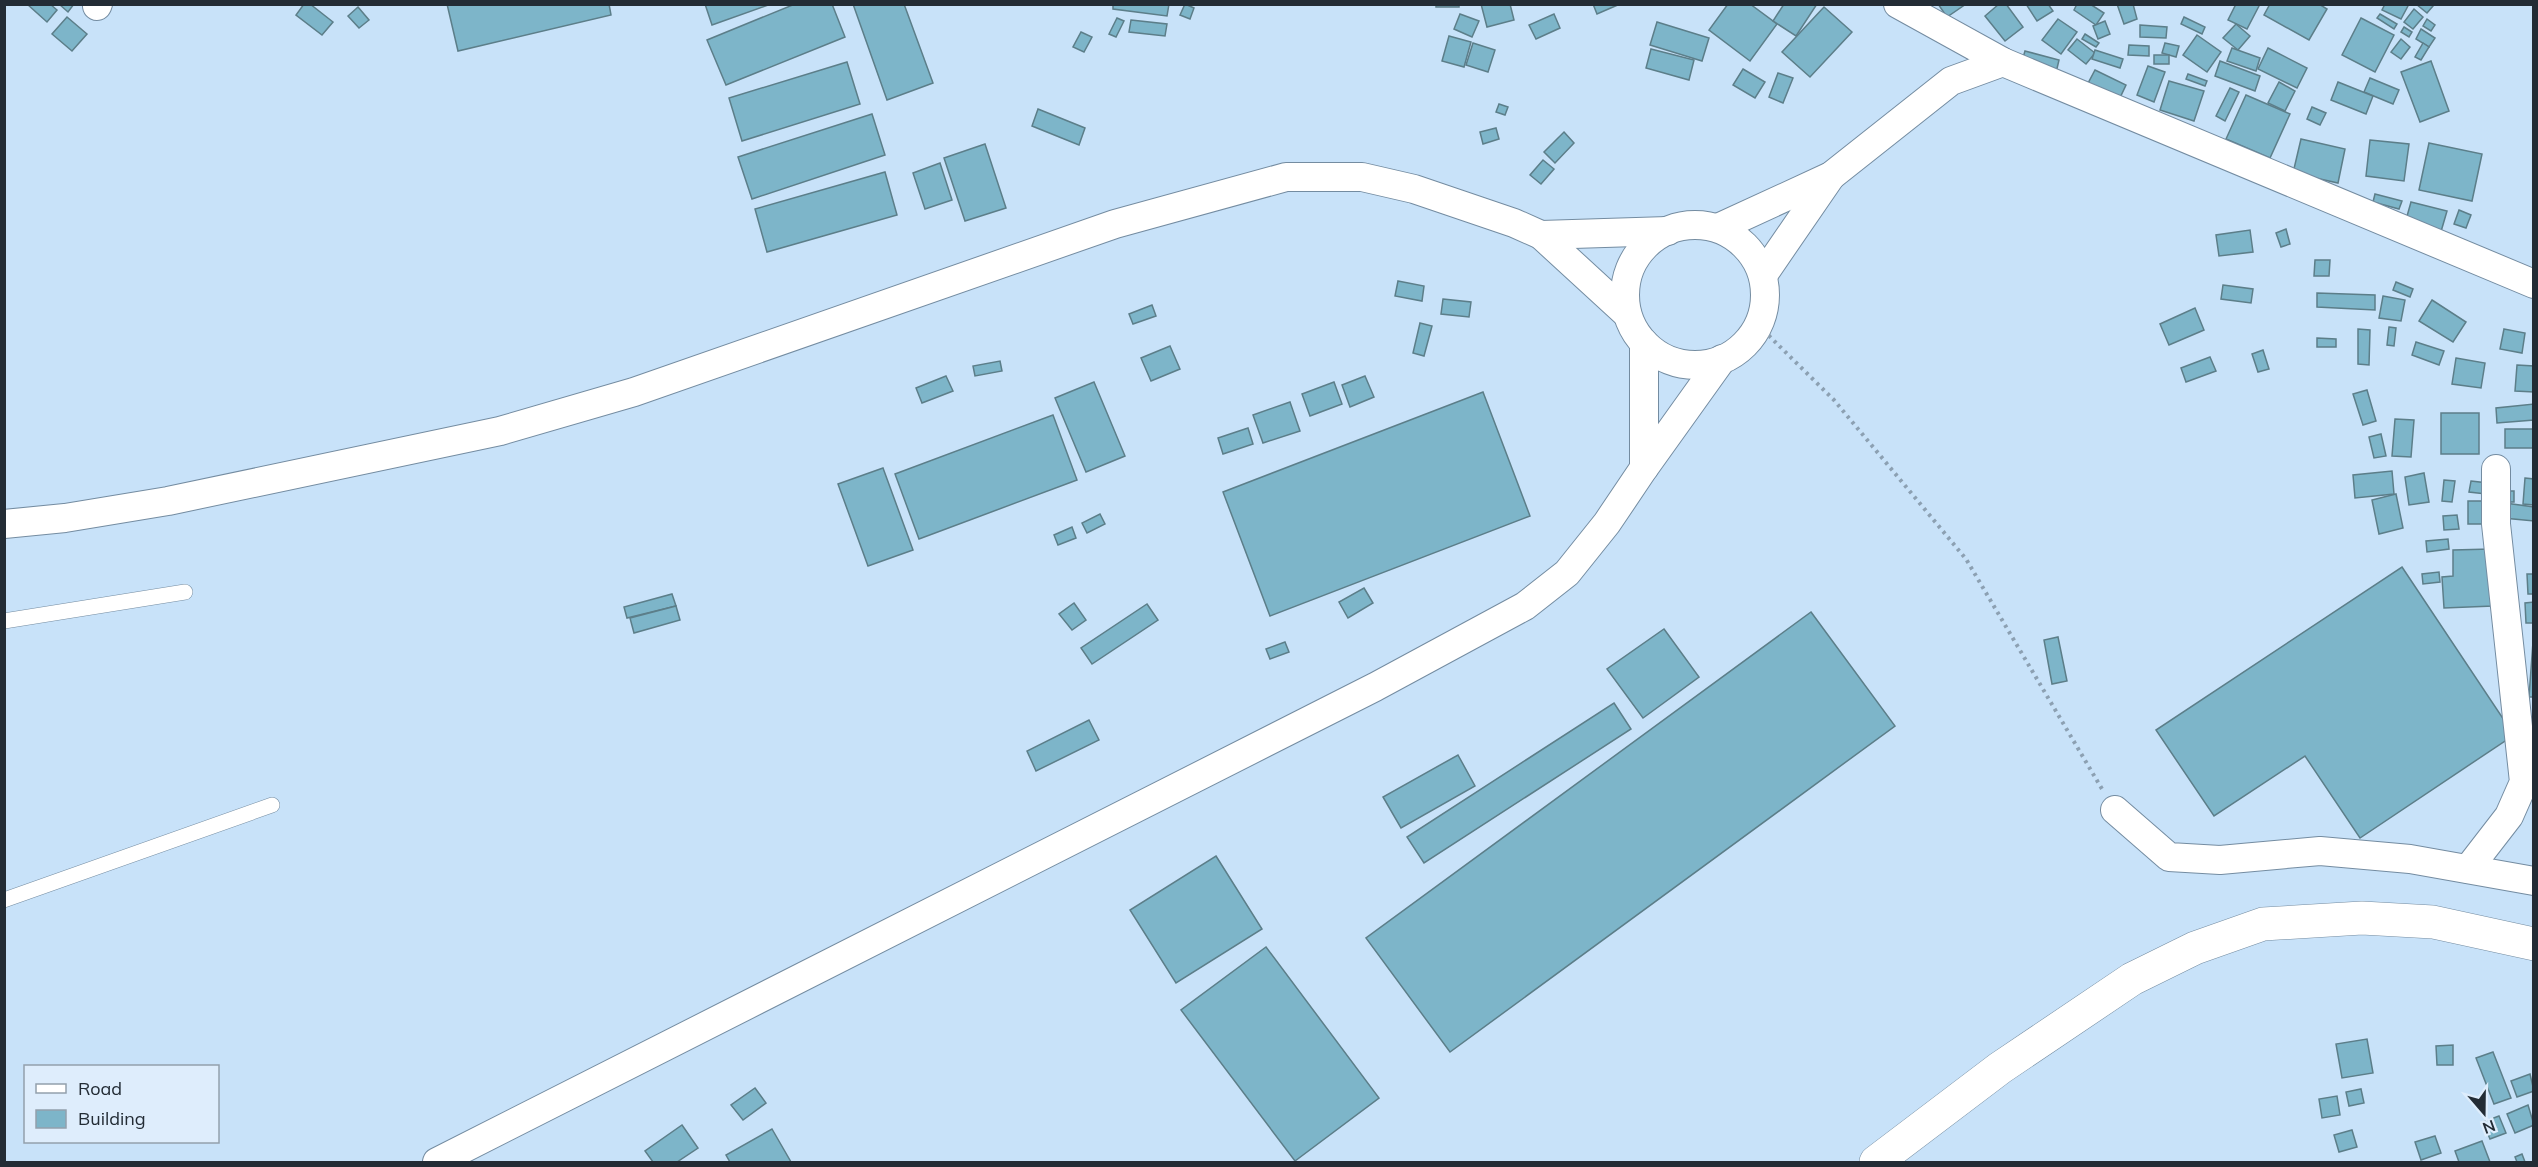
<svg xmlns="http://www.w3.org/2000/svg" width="2538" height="1167" font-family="Mulish,sans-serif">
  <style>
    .building { fill: #7db5c9; stroke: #5c7e89; stroke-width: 1.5 }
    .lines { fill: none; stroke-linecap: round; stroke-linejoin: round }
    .lane-casing { stroke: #748ca1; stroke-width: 16 }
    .street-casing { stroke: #748ca1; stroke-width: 30 }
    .secondary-casing { stroke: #748ca1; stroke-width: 34 }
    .path { stroke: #8ca0b2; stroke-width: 4; stroke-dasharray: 3 4.5; stroke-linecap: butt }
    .lane { stroke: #fff; stroke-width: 15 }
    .street { stroke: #fff; stroke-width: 28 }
    .secondary { stroke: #fff; stroke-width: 33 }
  </style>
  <rect width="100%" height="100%" fill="#c8e2f9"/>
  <g class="building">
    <polygon points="27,4 50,4 57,10 47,22"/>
    <polygon points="59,4 74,4 68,12"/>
    <polygon points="304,4 310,4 333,22 322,35 296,15"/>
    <polygon points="447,4 609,4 611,15 458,51"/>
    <polygon points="705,4 771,4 712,25"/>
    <polygon points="795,4 832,4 845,37 726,85 707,40"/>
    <polygon points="853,4 904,4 933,83 887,100"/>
    <polygon points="1113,4 1169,4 1167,16 1113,9"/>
    <polygon points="1185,4 1194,8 1190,19 1180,15"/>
    <rect x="1436" y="4" width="23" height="3"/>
    <polygon points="1481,4 1510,4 1514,20 1487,27"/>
    <polygon points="1593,4 1620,4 1597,14"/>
    <polygon points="1728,4 1750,4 1777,24 1750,61 1709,30"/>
    <polygon points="1784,4 1817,4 1796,36 1773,21"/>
    <polygon points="1938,4 1966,4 1947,17"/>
    <polygon points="1999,4 2006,4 2023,27 2005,41 1985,16"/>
    <polygon points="2026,4 2048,4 2053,11 2037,21"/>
    <polygon points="2077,4 2090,4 2104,13 2096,25 2074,10"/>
    <polygon points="2117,4 2133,4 2137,19 2124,24"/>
    <polygon points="2236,4 2260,4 2247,29 2228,20"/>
    <polygon points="2270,4 2319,4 2327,9 2309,40 2264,15"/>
    <polygon points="2385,4 2409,4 2401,19 2382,10"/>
    <polygon points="2416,4 2431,4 2433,6 2427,13"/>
    <polygon points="358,7 369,20 359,28 348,16"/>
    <polygon points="1824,7 1852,32 1810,77 1782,52"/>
    <polygon points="2414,9 2423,17 2413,29 2404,22"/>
    <polygon points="1460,14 1479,21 1472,37 1454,29"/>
    <polygon points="1554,14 1560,28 1536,39 1529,25"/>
    <polygon points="2380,14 2397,24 2394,29 2377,18"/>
    <polygon points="67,17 87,34 72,51 52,34"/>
    <polygon points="2184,17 2205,27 2202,34 2181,24"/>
    <polygon points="1117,18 1124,21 1116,37 1109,34"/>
    <polygon points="2361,18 2394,35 2375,72 2342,55"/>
    <polygon points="2058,19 2077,32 2061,54 2042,40"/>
    <polygon points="2427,19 2435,25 2431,31 2423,26"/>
    <polygon points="1131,20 1167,24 1165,36 1129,32"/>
    <polygon points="2105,21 2110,34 2098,39 2093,26"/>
    <polygon points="1657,22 1709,38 1702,61 1650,45"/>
    <polygon points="2236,24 2250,36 2238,50 2223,38"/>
    <polygon points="2140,25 2167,27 2166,38 2140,37"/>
    <polygon points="2404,27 2412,32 2409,37 2401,32"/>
    <polygon points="2421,29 2435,38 2429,47 2416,39"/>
    <polygon points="1081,32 1092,37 1084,52 1073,47"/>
    <polygon points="2085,34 2099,43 2096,47 2082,39"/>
    <polygon points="2197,35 2221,52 2207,72 2183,55"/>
    <polygon points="1449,36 1471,42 1464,67 1442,61"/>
    <polygon points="2077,39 2095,53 2086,64 2068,50"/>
    <polygon points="2401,39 2410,47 2401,59 2391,52"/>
    <polygon points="1473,43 1495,50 1488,72 1466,65"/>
    <polygon points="2165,43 2179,46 2176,57 2162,53"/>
    <polygon points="2423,43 2429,47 2421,60 2415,57"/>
    <polygon points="2129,45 2149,46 2149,56 2128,55"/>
    <polygon points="2232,48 2260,58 2256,71 2227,61"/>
    <polygon points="2268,48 2307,68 2297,88 2258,69"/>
    <polygon points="1651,49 1694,60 1689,80 1646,68"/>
    <polygon points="2095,50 2123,59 2120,68 2092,59"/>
    <polygon points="2025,51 2059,60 2055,77 2020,68"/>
    <rect x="2154" y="55" width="15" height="9"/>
    <polygon points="2220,61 2260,76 2255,91 2215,76"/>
    <polygon points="2431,61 2449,111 2420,122 2401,72"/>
    <polygon points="847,62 860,104 742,141 729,98"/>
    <polygon points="2148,66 2165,72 2154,102 2137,95"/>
    <polygon points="1743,69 1765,82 1755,98 1733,85"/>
    <polygon points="2095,70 2126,85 2117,104 2085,89"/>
    <polygon points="1778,73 1793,78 1783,103 1769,97"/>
    <polygon points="2188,74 2207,81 2205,86 2186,79"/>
    <polygon points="2370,78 2399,90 2393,104 2364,92"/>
    <polygon points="2169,81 2204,91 2194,121 2160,110"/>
    <polygon points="2279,82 2295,91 2285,111 2268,103"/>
    <polygon points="2338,82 2373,96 2366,114 2331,100"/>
    <polygon points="2230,88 2239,92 2225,121 2216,116"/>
    <polygon points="2246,95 2290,114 2270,158 2226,139"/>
    <polygon points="1499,104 1508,107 1505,115 1496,112"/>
    <polygon points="2312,107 2326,113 2320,125 2307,119"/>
    <polygon points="1038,109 1085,128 1079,145 1032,126"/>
    <polygon points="872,114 885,155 752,199 738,157"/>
    <polygon points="1496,128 1499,139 1483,144 1480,132"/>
    <polygon points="1564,132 1574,143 1555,163 1544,152"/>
    <polygon points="2301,139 2345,149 2338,183 2293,173"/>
    <polygon points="2370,140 2409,144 2404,181 2366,176"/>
    <polygon points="2429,143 2482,154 2472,201 2419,190"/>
    <polygon points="985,144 1006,208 965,221 944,158"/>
    <polygon points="1543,160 1554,169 1541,184 1530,175"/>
    <polygon points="940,163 952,200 925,209 913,173"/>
    <polygon points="885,172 897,215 767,252 755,209"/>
    <polygon points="2375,194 2402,201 2399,209 2373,202"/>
    <polygon points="2411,202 2447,211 2440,235 2404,227"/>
    <polygon points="2459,210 2471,215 2466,228 2454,224"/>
    <polygon points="2286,229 2290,244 2281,247 2276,233"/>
    <polygon points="2250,230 2253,252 2219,256 2216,235"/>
    <polygon points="2315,260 2330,260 2329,276 2314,276"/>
    <polygon points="1398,281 1424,286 1422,301 1395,296"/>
    <polygon points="2396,282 2413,289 2410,297 2393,290"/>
    <polygon points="2223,285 2253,289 2251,303 2221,299"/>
    <polygon points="2317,293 2375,295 2375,310 2317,307"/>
    <polygon points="2383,296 2405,300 2401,321 2379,318"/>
    <polygon points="1443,299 1471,302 1469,317 1441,314"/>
    <polygon points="2432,300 2466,322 2453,342 2419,321"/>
    <polygon points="1152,305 1156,316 1133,324 1129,314"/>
    <polygon points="2195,308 2204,330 2169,345 2160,324"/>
    <polygon points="1420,323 1432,326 1424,356 1413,353"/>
    <polygon points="2389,327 2396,328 2394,346 2387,345"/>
    <polygon points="2358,329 2370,330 2369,365 2358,364"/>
    <polygon points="2504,329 2525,333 2522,353 2500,349"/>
    <polygon points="2317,338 2336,339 2336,347 2317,347"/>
    <polygon points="2416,342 2444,351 2439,365 2412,355"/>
    <polygon points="1170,346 1180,369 1151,381 1141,358"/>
    <polygon points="2263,350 2269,369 2258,372 2252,354"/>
    <polygon points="2210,357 2216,371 2186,382 2181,368"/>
    <polygon points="2456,358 2485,363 2481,388 2452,384"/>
    <polygon points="1000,361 1002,371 975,376 973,366"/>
    <polygon points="2517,365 2534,366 2534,392 2515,391"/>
    <polygon points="946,376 953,391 922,403 916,388"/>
    <polygon points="1365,376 1374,397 1350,407 1342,385"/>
    <polygon points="1094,382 1125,456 1086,472 1055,398"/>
    <polygon points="1334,382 1342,404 1310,416 1302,394"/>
    <polygon points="2367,390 2376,421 2363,425 2353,394"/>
    <polygon points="1483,392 1530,516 1270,616 1223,492"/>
    <polygon points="1290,402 1300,431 1263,443 1253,415"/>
    <polygon points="2534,404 2534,420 2497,423 2496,408"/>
    <rect x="2441" y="413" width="38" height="41"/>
    <polygon points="1053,415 1077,480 919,539 895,474"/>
    <polygon points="2395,419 2414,420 2411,457 2392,456"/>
    <polygon points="1248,428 1253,444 1223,454 1218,438"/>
    <rect x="2505" y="429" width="29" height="19"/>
    <polygon points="2381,434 2386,456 2374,458 2369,437"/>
    <polygon points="883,468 913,550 868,566 838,484"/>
    <polygon points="2392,471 2394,494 2355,498 2353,475"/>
    <polygon points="2424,473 2429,502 2409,505 2405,477"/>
    <polygon points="2525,478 2534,479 2534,505 2523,504"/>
    <polygon points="2444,480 2455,481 2452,502 2442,501"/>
    <polygon points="2471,481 2488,483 2486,494 2469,492"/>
    <rect x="2505" y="491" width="9" height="11"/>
    <polygon points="2396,494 2403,528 2379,534 2372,500"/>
    <rect x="2468" y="501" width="20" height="23"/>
    <polygon points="2505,503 2534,507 2534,521 2503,518"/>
    <polygon points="1100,514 1105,524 1087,533 1082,523"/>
    <polygon points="2457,515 2459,529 2444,530 2443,516"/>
    <polygon points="1072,527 1076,538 1058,545 1054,535"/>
    <polygon points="2448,539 2449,549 2427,552 2426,541"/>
    <polygon points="2491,549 2493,606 2444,608 2442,577 2453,576 2453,550"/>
    <polygon points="2402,567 2514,735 2360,838 2305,756 2214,816 2156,730"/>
    <polygon points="2439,572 2440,582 2423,584 2422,574"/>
    <polygon points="2527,574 2534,574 2534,594 2528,594"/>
    <polygon points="1364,588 1373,603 1348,618 1339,602"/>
    <polygon points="672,594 676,606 627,618 624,607"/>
    <polygon points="2534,602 2534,623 2526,623 2525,603"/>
    <polygon points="1074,603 1086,620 1072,630 1059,614"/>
    <polygon points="1147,604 1158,620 1092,664 1081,648"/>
    <polygon points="676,606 680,620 634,633 630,618"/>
    <polygon points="1811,612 1895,726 1450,1052 1366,938"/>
    <polygon points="1664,629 1699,677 1643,718 1607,669"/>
    <polygon points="2058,637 2067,681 2052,684 2044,640"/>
    <polygon points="1285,642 1289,652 1270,659 1266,649"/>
    <polygon points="2533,642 2534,643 2534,697 2529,697"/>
    <polygon points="1614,703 1631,729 1424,863 1407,837"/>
    <polygon points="1089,720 1099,740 1036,771 1027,751"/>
    <polygon points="1458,755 1475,786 1401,828 1383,797"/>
    <polygon points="1216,856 1262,929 1176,983 1130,910"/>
    <polygon points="1266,947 1379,1098 1295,1161 1181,1010"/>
    <polygon points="2367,1039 2373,1073 2342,1078 2336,1044"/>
    <polygon points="2453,1045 2453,1065 2437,1065 2436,1046"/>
    <polygon points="2493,1052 2511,1098 2494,1104 2476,1058"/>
    <polygon points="2530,1074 2534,1091 2517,1097 2511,1081"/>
    <polygon points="755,1088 766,1103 743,1120 731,1105"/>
    <polygon points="2361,1089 2364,1103 2349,1106 2346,1092"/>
    <polygon points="2337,1096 2340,1115 2322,1118 2319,1099"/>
    <polygon points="2528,1105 2534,1125 2515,1133 2507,1114"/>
    <polygon points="2499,1116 2506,1133 2490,1139 2483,1122"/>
    <polygon points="682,1125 698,1148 677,1162 653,1162 645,1151"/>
    <polygon points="772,1129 791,1162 730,1162 726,1155"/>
    <polygon points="2352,1130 2357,1147 2339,1152 2334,1135"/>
    <polygon points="2435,1136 2441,1153 2421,1160 2415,1142"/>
    <polygon points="2482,1141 2490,1162 2459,1162 2455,1151"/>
    <polygon points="2522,1154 2525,1162 2517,1162 2515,1157"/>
  </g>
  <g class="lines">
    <g class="lane-casing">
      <g id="lane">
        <polyline points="4,621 185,592"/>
        <polyline points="4,900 272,805"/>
      </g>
    </g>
    <g class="street-casing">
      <g id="street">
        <polyline points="1898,4 2003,62 2534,284"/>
        <polyline points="97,6 98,4"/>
        <circle cx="1695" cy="295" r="70"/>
        <polyline points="1718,228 1831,176 1951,81 2003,62"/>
        <polyline points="1541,235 1668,231"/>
        <polyline points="1763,275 1831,176"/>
        <polyline points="1644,468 1644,343"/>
        <polyline points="4,524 65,518 168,501 500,431 634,392 1115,224 1286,177 1362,177 1414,189 1514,223 1541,235 1627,314"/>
        <polyline points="2115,810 2169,857 2220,860 2320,851 2410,859 2534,881"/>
        <polyline points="2468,869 2509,816 2524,782 2496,524 2496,469"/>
        <polyline points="437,1162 1375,687 1525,606 1567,573 1607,523 1644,468 1722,359"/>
      </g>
    </g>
    <g class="secondary-casing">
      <polyline id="secondary" points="1876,1162 2000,1068 2132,979 2195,948 2263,924 2362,918 2433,922 2534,944"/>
    </g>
    <polyline class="path" points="1758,325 1834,400 1966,559 2102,789"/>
    <use href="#lane" class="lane"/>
    <use href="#street" class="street"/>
    <use href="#secondary" class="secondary"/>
  </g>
  <rect width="2538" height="1167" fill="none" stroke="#232c35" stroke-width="12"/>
  <rect x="24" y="1065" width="195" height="78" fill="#deedfc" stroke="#93a0ac" stroke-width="1.5"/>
  <rect x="36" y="1084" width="30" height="9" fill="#ffffff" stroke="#93a0ac" stroke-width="1.5"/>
  <text x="78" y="1095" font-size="18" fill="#232c35">Road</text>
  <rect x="36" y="1110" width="30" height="18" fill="#7db5c9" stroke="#93a0ac" stroke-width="1.5"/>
  <text x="78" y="1125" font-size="18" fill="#232c35">Building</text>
  <g transform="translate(2484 1113) rotate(160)" stroke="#deedfc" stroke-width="4.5" paint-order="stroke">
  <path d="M0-4.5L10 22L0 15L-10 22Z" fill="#232c35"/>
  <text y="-9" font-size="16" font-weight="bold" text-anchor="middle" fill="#232c35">N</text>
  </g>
</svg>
